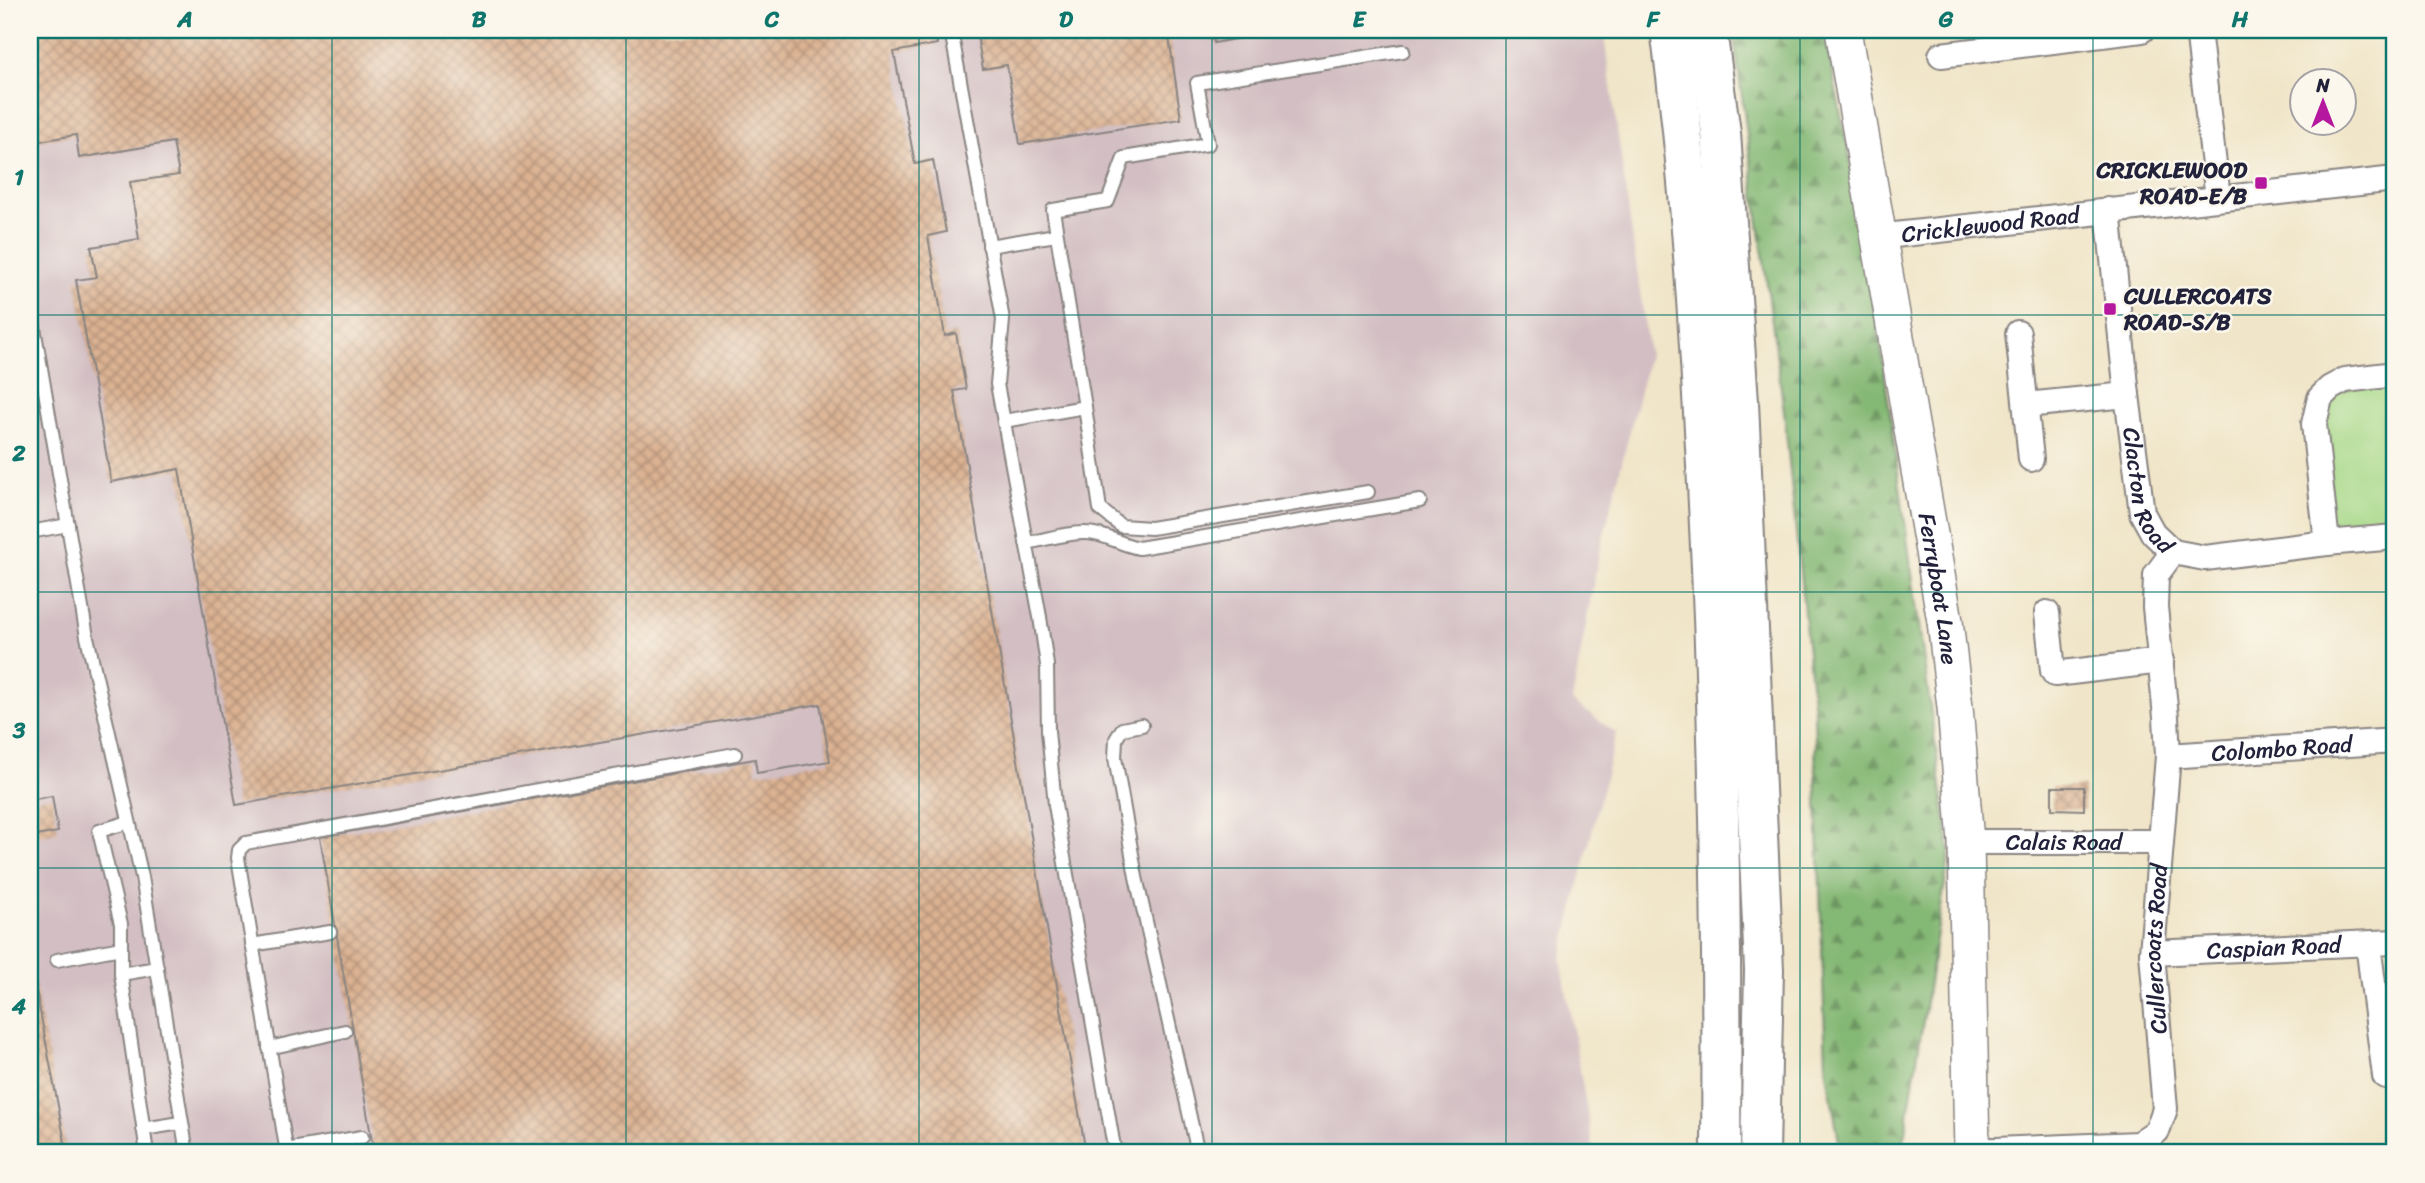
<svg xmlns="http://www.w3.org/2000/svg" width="2425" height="1183" font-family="Sriracha,sans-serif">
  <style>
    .industrial { fill: #d2bec3 }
    .grass { fill: #a6d887; stroke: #647d61; stroke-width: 2 }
    .forest { fill: url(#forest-firs); stroke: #536d58; stroke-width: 2 }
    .building { fill: url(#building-cross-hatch) }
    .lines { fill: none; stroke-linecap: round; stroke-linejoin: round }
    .lane-casing { stroke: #898482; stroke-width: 16 }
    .street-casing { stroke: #898482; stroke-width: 28 }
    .secondary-casing { stroke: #898482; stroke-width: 38 }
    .highway-casing { stroke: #898482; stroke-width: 42 }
    .lane { stroke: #fff; stroke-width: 12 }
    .street { stroke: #fff; stroke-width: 24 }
    .secondary { stroke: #fff; stroke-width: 35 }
    .highway { stroke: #fff; stroke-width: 38 }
    .grid { fill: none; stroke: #0f766e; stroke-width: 2; stroke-opacity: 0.55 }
    .poi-dot { fill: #b5179e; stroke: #fbf7ec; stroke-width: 2.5 }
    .labels { text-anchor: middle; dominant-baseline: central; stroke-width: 5; stroke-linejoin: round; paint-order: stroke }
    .poi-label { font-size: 23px; font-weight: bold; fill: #22223b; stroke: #fbf7ec; text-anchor: end }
    .street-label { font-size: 23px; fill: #22223b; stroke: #fbf7ec }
    .neatline { fill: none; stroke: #0f766e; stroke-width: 2.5 }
    .grid-label { font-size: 23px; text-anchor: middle; font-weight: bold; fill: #0f766e }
  </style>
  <defs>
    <pattern id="forest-firs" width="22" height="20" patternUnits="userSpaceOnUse" patternTransform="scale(1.75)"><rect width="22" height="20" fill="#84b874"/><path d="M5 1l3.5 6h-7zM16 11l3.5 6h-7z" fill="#6c9560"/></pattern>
    <pattern id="building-cross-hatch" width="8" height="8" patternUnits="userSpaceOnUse" patternTransform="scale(1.75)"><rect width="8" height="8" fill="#dbb292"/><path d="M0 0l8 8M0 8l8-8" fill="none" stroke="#b19078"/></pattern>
  </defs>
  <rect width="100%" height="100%" fill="#fbf7ec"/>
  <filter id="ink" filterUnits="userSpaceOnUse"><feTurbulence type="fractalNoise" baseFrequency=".0143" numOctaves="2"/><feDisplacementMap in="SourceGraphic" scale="14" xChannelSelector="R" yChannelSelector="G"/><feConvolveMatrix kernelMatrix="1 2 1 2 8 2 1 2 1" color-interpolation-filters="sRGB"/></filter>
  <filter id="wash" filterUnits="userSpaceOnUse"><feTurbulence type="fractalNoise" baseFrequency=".00686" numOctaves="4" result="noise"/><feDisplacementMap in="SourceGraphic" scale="28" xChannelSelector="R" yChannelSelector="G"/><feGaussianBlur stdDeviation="1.57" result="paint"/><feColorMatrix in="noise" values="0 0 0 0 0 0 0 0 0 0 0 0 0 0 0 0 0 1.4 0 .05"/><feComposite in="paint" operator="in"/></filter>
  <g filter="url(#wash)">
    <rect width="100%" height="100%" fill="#f0e5c8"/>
    <polygon class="industrial" points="30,30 1603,30 1649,355 1598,558 1572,701 1616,733 1561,959 1594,1153 30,1153"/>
    <polygon class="grass" points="2395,374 2395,537 2327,543 2320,398"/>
    <polygon class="forest" points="1733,30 1824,30 1866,239 1950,851 1902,1153 1841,1153 1826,1067 1814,713 1784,411"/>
    <g id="blocks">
      <g class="building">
        <polygon points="30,30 935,30 937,44 894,52 915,164 933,160 946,232 928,236 945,336 956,333 966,389 954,391 1086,1153 374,1153 320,837 755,759 757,773 830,761 820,704 236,805 179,469 111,482 76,280 97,277 91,247 139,239 130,182 179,175 173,142 79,158 76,135 33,142 30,125"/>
        <polygon points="976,30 1168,30 1181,119 1020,144 1007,65 983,69"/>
        <polygon points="1211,30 1277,30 1277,31 1214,43"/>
        <polygon points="2052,787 2084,787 2084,810 2052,809"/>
        <polygon points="52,796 58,832 30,837 30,800"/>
        <polygon points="31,964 67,1153 30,1153"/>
      </g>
    </g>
  </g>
  <g filter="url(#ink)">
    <use href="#blocks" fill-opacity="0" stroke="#898482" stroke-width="2"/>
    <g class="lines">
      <g class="lane-casing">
        <g id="lane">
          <polyline points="951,30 1003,320 997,384 1040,617 1047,665 1048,731 1055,805 1115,1153"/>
          <polyline points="989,246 1056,235"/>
          <polyline points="30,304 87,637 142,877 187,1153"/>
          <polyline points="1085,407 1100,509 1121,526 1151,528 1368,492"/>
          <polyline points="1004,421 1085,407 1053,210 1108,201 1124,158 1208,144 1197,83 1403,51"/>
          <polyline points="30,532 68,525"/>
          <path d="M1026 543C1045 540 1067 532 1086 533 1104 533 1121 545 1139 548L1420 501"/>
          <polyline points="1142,725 1122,729 1116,739 1115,758 1136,877 1198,1153"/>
          <polyline points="252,945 330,932"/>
          <polyline points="57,960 121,948"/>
          <polyline points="121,974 121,924 99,831 129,822"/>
          <polyline points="269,1048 345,1031"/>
          <polyline points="143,1129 181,1123"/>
          <polyline points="286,1150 362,1137"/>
          <polyline points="147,1153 121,974 157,968"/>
          <polyline points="287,1153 238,858 239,850 246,843 735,754"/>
        </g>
      </g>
      <g class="street-casing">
        <g id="street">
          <polyline points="2198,30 2218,198"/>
          <polyline points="1941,55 2142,30"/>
          <path id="s1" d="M2108 210 2127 395 2142 513 2153 533 2173 552 2205 558 2327 543 2395 537"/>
          <path id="s2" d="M1877 237 2395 179"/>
          <polyline points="2018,333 2031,459"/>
          <polyline points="2026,405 2127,395"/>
          <polyline points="2327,543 2314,424 2320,398 2330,388 2345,380 2395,374"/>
          <polyline points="2047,613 2053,671 2055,674 2161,661"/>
          <path id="s3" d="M2168 756 2395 741"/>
          <path id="s4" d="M1966 842H2161"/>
          <polyline points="2368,944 2385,1076"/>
          <path id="s5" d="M2152 953 2395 942"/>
          <path id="s6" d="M1972 1151 2138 1144 2157 1131 2165 1109 2152 953 2168 756 2166 717 2155 607 2156 575 2173 552"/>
        </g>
      </g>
      <g class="secondary-casing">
        <g id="secondary">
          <path id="s7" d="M1843 30 1945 621 1955 707 1966 842 1972 1153"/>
        </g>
      </g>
      <g class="highway-casing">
        <g id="highway">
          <path d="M1670 30C1689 168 1697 307 1705 447 1718 682 1723 918 1721 1153"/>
          <polyline points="1707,30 1721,133 1739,402 1764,970 1760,1153"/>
        </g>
      </g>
      <use href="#lane" class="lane"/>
      <use href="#street" class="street"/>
      <use href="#secondary" class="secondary"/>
      <use href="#highway" class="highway"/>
    </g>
  </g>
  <path class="grid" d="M332 30V1153M626 30V1153M919 30V1153M1212 30V1153M1506 30V1153M1800 30V1153M2093 30V1153M30 315H2395M30 592H2395M30 868H2395"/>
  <g class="poi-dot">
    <rect x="2254" y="176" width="14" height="14" rx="3.5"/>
    <rect x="2103" y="302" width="14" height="14" rx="3.5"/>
  </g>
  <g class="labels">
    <g class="poi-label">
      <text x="2247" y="170">CRICKLEWOOD<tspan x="2247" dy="26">ROAD-E/B</tspan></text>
      <text x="2124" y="296" text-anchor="start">CULLERCOATS<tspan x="2124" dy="26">ROAD-S/B</tspan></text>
    </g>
    <g class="street-label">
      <text stroke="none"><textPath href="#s2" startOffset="114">Cricklewood Road</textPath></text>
      <text stroke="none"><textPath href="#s1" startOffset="285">Clacton Road</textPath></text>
      <text stroke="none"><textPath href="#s7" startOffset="567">Ferryboat Lane</textPath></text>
      <text stroke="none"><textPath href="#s3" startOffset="114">Colombo Road</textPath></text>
      <text stroke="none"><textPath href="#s4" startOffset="98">Calais Road</textPath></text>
      <text stroke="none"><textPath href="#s5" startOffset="122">Caspian Road</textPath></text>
      <text stroke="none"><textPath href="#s6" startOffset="373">Cullercoats Road</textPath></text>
    </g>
  </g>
  <rect width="2425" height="1183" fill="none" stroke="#fbf7ec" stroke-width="77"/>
  <g transform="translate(2323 102)"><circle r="33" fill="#fbf7ec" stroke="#a4a2a5" stroke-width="2"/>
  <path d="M0-5L12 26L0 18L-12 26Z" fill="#b5179e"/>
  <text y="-10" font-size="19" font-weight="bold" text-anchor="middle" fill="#22223b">N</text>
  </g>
  <rect x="38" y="38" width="2348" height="1106" class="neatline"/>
  <g class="grid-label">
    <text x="185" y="27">A</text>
    <text x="479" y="27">B</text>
    <text x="772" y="27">C</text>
    <text x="1066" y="27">D</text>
    <text x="1359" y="27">E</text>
    <text x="1653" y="27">F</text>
    <text x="1946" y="27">G</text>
    <text x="2240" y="27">H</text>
    <text x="19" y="185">1</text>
    <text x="19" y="461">2</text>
    <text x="19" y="738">3</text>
    <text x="19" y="1014">4</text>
  </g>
</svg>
